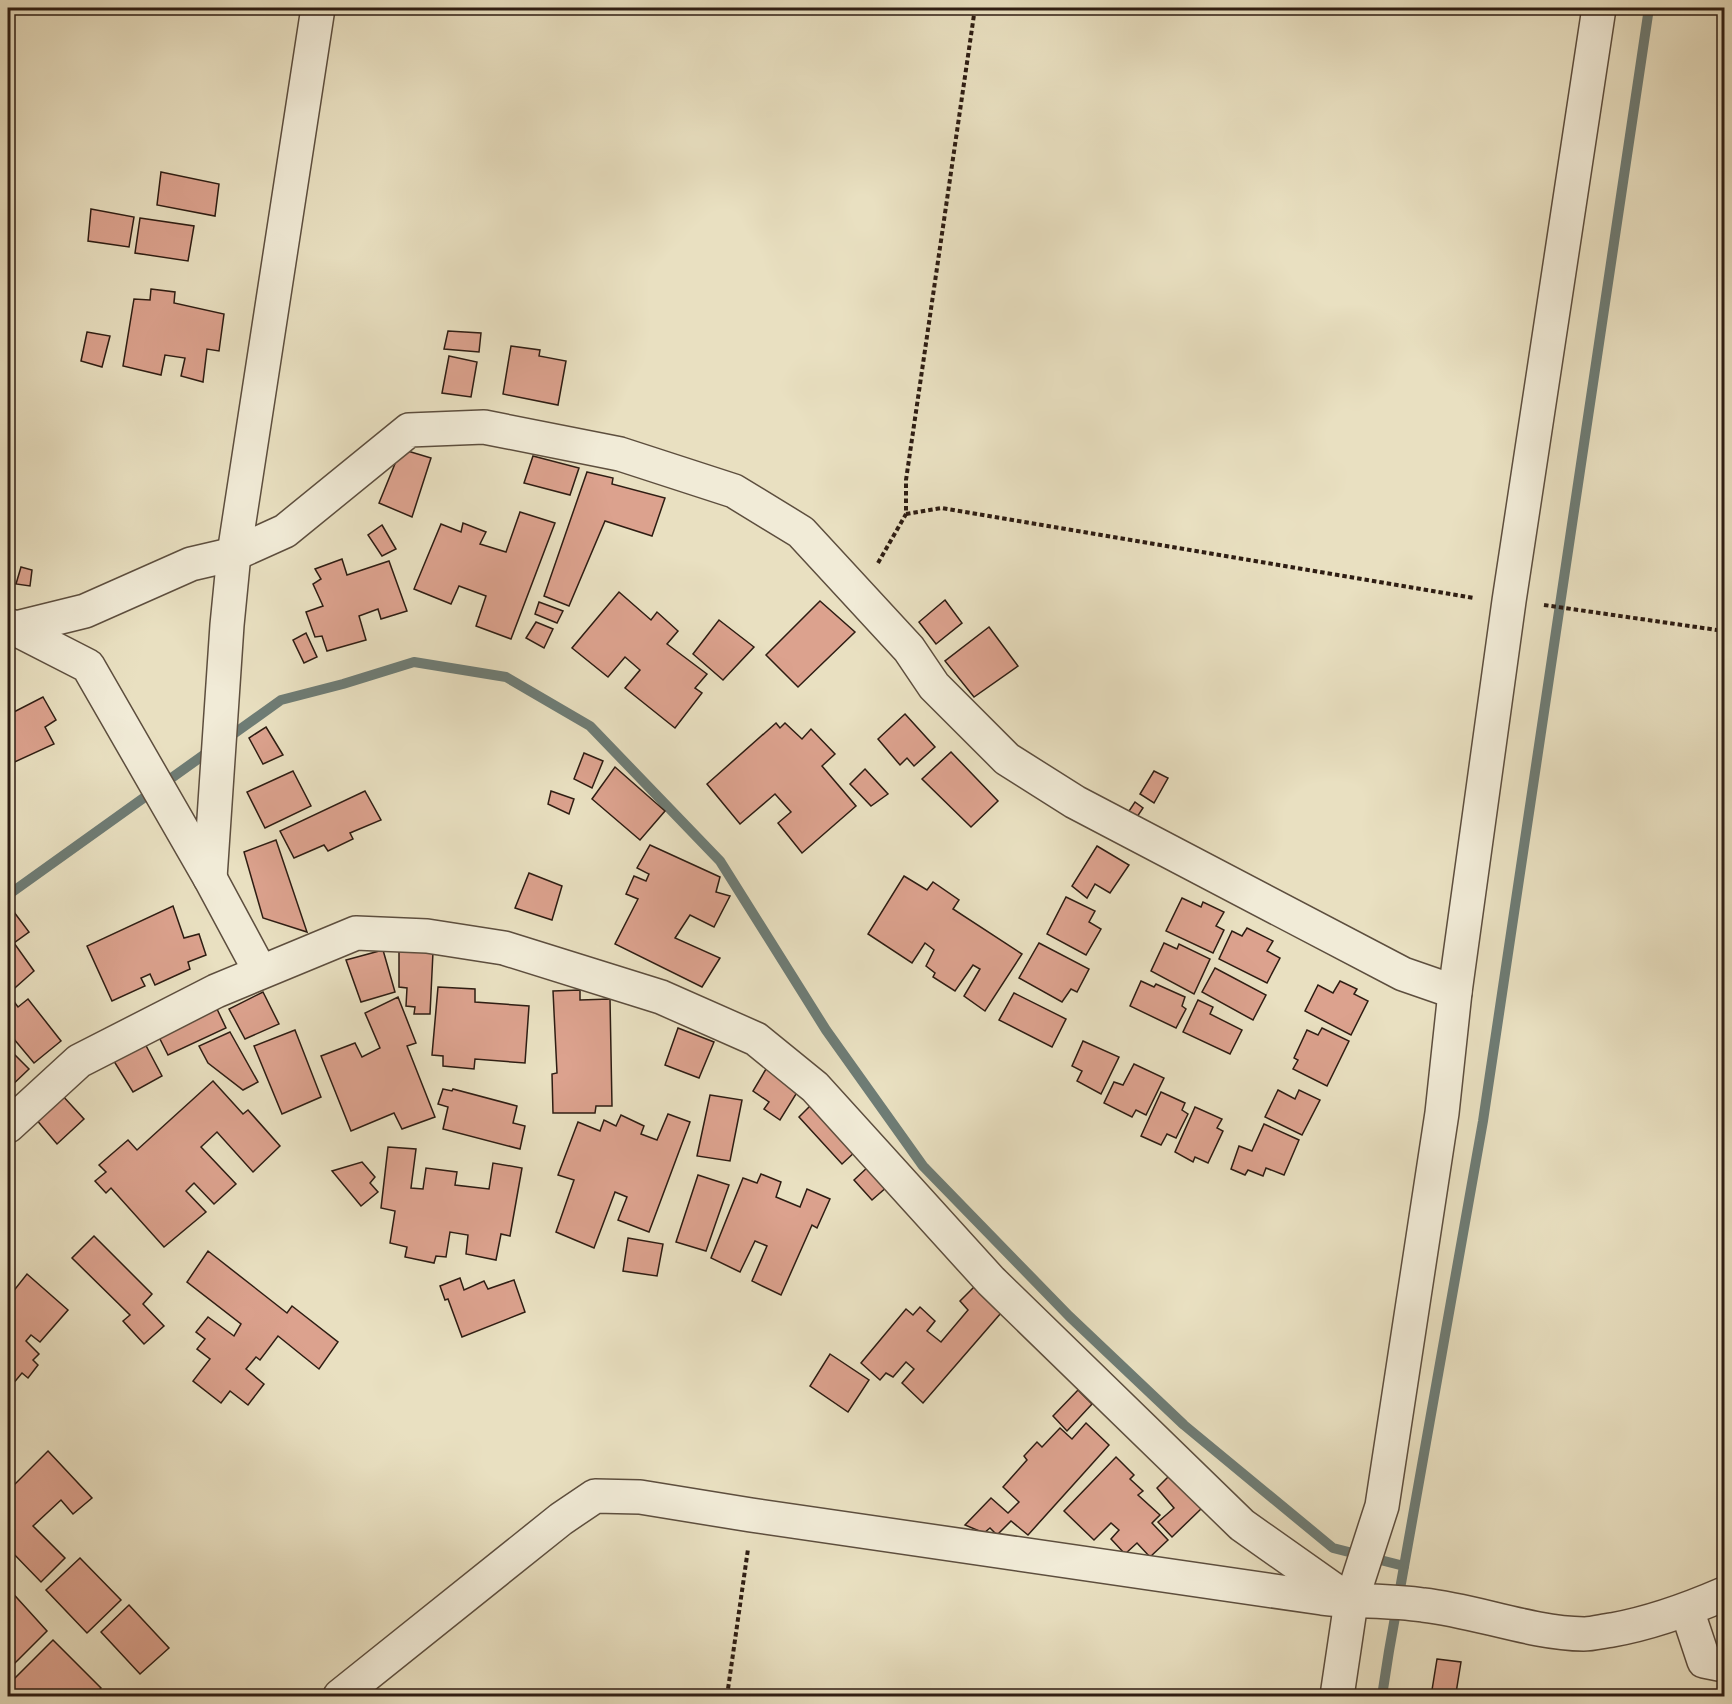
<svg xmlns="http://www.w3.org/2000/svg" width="1732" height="1704" font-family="'EB Garamond',serif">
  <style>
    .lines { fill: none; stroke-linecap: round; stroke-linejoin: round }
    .stream { stroke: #6e7c75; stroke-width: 10 }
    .building { fill: #dca28e; stroke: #2e1d13; stroke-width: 1.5 }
    .minor-casing { stroke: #5d4e3e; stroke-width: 36 }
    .path { stroke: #2e1d13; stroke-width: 4; stroke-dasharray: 4.5 3; stroke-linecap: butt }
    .minor { stroke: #f1ebd7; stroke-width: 33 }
  </style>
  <rect width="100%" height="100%" fill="#e9e0c1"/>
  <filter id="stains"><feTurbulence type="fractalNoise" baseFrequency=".00333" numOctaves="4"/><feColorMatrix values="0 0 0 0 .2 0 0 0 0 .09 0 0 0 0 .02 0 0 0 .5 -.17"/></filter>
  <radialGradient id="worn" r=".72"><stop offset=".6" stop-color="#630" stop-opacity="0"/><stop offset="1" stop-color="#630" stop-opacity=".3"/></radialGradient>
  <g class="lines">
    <g class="stream">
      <polyline points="225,740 281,700 343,684 414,662 506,677 590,726 720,861 826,1030 923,1166 1069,1316 1184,1425 1333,1548 1404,1566"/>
      <polyline points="8,895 212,749"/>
      <polyline points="1382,1696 1389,1651 1483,1121 1649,8"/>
    </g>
  </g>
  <g class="building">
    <polygon points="161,172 219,184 215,216 157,205"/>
    <polygon points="91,209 134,217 129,247 88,241"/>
    <polygon points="140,218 194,226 188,261 135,253"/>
    <polygon points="151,289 175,292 174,303 224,314 219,351 207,349 203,382 181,376 185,358 165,355 161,375 123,366 134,299 150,300"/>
    <polygon points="448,331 481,333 479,352 444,349"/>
    <polygon points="87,332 110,336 102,367 81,361"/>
    <polygon points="511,346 540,350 539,356 566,361 558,405 503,394"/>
    <polygon points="449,356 477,362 471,397 442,393"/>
    <polygon points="401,449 431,458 412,517 379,503"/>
    <polygon points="533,456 579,468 570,495 524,483"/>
    <polygon points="587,472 613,478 612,484 665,498 652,536 605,521 569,606 544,596"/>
    <polygon points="520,512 555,523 511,639 476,626 486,596 459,586 451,604 414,589 441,524 461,532 463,523 486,532 480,544 506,552"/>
    <polygon points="382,525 396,549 382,556 368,535"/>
    <polygon points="342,559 347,575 389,561 407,611 381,619 378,609 359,616 366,640 327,651 322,636 315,637 306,612 323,606 313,584 321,579 315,569"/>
    <polygon points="21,567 32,570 30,586 16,584"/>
    <polygon points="619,592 651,620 657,612 678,631 667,644 707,674 695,688 702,693 675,728 625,688 640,670 625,657 608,677 572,648"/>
    <polygon points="945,600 962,623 936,644 919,622"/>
    <polygon points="820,601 855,632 798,687 766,655"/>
    <polygon points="539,602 563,611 557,623 535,614"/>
    <polygon points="719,620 754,647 723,680 693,654"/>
    <polygon points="536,622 553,629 544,648 526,638"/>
    <polygon points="989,627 1018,666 974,697 945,661"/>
    <polygon points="306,633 317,657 304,663 293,640"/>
    <polygon points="43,697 56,720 45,727 54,744 8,765 8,715"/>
    <polygon points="905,714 935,747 914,766 907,758 900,765 878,739"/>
    <polygon points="776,723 780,728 785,723 802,739 811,729 835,754 822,766 856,806 802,853 778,823 791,812 775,794 740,824 707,784"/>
    <polygon points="266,727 283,755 263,764 249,738"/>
    <polygon points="951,752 998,801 971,827 922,779"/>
    <polygon points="584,753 603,761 592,788 574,779"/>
    <polygon points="615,767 665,811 640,840 592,799"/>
    <polygon points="865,769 888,794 871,806 850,784"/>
    <polygon points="293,771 311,806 265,828 247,792"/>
    <polygon points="1154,771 1168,778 1154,803 1140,794"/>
    <polygon points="365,791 381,820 350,833 353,839 328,851 324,845 294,858 280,831"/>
    <polygon points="551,791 574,799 569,814 548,804"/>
    <polygon points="1135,802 1143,808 1137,817 1129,811"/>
    <polygon points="276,840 307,932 263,918 244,852"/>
    <polygon points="650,845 720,877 716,892 730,896 714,927 690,915 675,938 720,958 702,987 615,944 638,899 626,894 634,876 646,881 649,874 637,868"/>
    <polygon points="1097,846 1129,865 1110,893 1095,884 1087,898 1072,886"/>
    <polygon points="529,873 562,886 552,920 515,908"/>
    <polygon points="904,876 927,890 933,882 959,900 953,909 1022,954 985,1011 964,996 980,969 973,965 955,991 933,977 935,973 926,966 934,950 925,943 912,963 868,934"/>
    <polygon points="1066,897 1095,911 1089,922 1101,929 1086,955 1047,934"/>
    <polygon points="1182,898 1201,907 1203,902 1224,912 1216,926 1224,930 1213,953 1166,931"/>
    <polygon points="8,904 29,932 14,943 34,971 8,994"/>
    <polygon points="173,906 184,938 199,934 206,955 188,962 190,969 155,985 150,974 141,978 145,986 112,1001 87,946"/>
    <polygon points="1247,928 1273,941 1267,951 1280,958 1267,983 1219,959 1232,931 1242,936"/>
    <polygon points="1039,943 1089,969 1077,992 1071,989 1062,1002 1019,978"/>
    <polygon points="1164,943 1177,949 1179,944 1210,959 1194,994 1151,971"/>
    <polygon points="399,949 433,952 430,1014 414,1014 415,1007 406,1006 407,988 399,987"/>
    <polygon points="383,950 395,992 361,1002 346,960"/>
    <polygon points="1215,968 1266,995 1253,1020 1202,992"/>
    <polygon points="1141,981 1154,987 1156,984 1185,997 1182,1006 1186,1009 1176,1028 1130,1006"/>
    <polygon points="1340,981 1357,989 1354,994 1368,1001 1351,1035 1305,1011 1318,985 1333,993"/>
    <polygon points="438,987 475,989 475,1002 529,1006 525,1063 475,1059 474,1069 443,1066 443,1056 432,1055"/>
    <polygon points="580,990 580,1000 610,999 612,1106 596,1106 595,1113 553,1113 552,1074 557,1073 553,991"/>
    <polygon points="263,992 279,1024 245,1039 229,1009"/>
    <polygon points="1014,993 1066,1019 1052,1047 999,1020"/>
    <polygon points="398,997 416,1043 407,1046 435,1117 402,1129 394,1113 351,1131 321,1056 355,1043 362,1057 380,1048 365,1013"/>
    <polygon points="12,999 18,1007 28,999 61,1041 34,1063 8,1032 8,1003"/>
    <polygon points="1198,1000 1213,1007 1210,1014 1242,1030 1230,1054 1183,1032"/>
    <polygon points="217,1009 226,1028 168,1055 158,1035"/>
    <polygon points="678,1028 714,1042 699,1078 665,1065"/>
    <polygon points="1322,1028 1349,1041 1327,1086 1293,1069 1298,1060 1294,1058 1307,1030 1318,1035"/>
    <polygon points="295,1030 321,1097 282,1114 254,1046"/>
    <polygon points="230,1032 258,1082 243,1090 208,1063 199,1046"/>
    <polygon points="143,1040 162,1076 133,1092 112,1058"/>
    <polygon points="1083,1041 1119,1057 1101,1094 1077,1081 1082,1071 1072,1066"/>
    <polygon points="8,1048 29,1069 8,1089"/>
    <polygon points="769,1064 801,1086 780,1120 764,1109 769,1102 753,1091"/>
    <polygon points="1134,1064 1164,1078 1146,1115 1136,1110 1132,1117 1104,1103 1114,1082 1123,1085"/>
    <polygon points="213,1081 243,1114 248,1110 280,1146 253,1172 217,1132 201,1147 236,1184 214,1204 194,1183 186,1191 206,1212 164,1247 111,1188 106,1193 95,1181 106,1172 99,1165 128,1140 137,1150"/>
    <polygon points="443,1089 452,1091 453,1089 517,1106 513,1123 525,1126 520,1149 443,1129 448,1107 438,1104"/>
    <polygon points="1278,1090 1295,1099 1299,1090 1320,1100 1302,1135 1265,1117"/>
    <polygon points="1161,1092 1185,1103 1182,1110 1188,1114 1176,1138 1167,1134 1161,1145 1141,1136"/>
    <polygon points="61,1094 84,1119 57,1144 35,1118"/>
    <polygon points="710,1095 742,1100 730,1161 697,1156"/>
    <polygon points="814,1102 857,1150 842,1164 799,1117"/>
    <polygon points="1195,1107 1222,1119 1217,1128 1223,1131 1208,1163 1195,1157 1193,1162 1175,1152"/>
    <polygon points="668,1114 690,1122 649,1232 618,1220 627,1197 615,1192 594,1248 556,1232 574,1180 558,1175 578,1122 600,1131 604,1120 616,1126 621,1115 644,1126 641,1134 657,1140"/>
    <polygon points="1264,1124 1299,1140 1284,1175 1266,1168 1263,1176 1248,1170 1245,1175 1231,1169 1239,1146 1252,1151"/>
    <polygon points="388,1147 416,1149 411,1188 423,1189 426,1168 457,1172 455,1185 489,1189 493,1163 522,1168 510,1236 501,1234 496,1260 466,1254 468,1235 450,1232 446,1257 436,1256 434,1263 405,1257 407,1247 390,1243 395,1211 381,1208"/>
    <polygon points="362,1162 375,1177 370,1183 378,1192 361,1206 332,1171"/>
    <polygon points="869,1166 888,1186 872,1200 854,1180"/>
    <polygon points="761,1174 781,1182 776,1197 800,1207 807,1189 830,1199 817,1228 812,1225 781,1295 752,1281 767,1246 755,1241 740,1272 711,1258 743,1178 757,1183"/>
    <polygon points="698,1175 729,1185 706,1251 676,1242"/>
    <polygon points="94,1236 152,1294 143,1304 164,1326 144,1344 123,1321 130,1315 72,1258"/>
    <polygon points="628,1238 663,1244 657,1276 623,1271"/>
    <polygon points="208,1251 287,1313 292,1306 338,1342 319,1369 278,1336 260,1360 256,1357 246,1369 264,1384 248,1405 230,1391 221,1403 193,1381 210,1359 197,1349 205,1339 196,1332 208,1317 234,1336 241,1324 187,1282"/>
    <polygon points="27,1274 68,1310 40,1342 31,1335 26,1341 39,1354 33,1360 38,1365 28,1378 22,1373 12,1385 8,1381 8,1298"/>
    <polygon points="460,1278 464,1290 484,1281 488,1289 514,1280 525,1312 462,1337 448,1299 445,1300 440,1286"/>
    <polygon points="974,1287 1001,1313 923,1403 902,1383 914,1369 906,1362 893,1377 886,1373 880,1380 861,1363 906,1309 913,1315 920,1307 935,1321 927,1331 941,1342 968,1310 960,1301"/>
    <polygon points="830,1354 869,1380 848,1412 810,1386"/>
    <polygon points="1078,1390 1092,1404 1067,1431 1053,1416"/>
    <polygon points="1086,1423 1109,1445 1028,1535 1011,1521 997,1535 990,1528 984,1533 965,1525 991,1498 1008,1513 1019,1502 1003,1487 1027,1460 1024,1456 1037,1442 1042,1447 1060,1428 1072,1439"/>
    <polygon points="48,1451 92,1498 73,1514 61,1500 33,1526 65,1558 41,1582 8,1548 8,1491"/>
    <polygon points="1116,1457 1134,1475 1130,1479 1143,1491 1138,1495 1160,1515 1152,1523 1168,1540 1150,1557 1137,1543 1125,1554 1111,1539 1119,1530 1111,1523 1094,1540 1064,1511"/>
    <polygon points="1170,1475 1202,1508 1172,1537 1158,1522 1174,1508 1157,1488"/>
    <polygon points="80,1558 121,1600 87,1633 46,1590"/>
    <polygon points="8,1588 47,1631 8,1670"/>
    <polygon points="129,1605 169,1648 140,1674 101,1632"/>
    <polygon points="53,1640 101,1688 93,1696 19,1696 8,1685"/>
    <polygon points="1437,1659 1461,1662 1456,1693 1432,1690"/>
  </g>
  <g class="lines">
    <g class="minor-casing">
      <g id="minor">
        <polyline points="8,625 88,666 210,878 260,971"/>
        <polyline points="8,630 85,611 191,564 234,554 285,531 409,430 484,427 620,454 734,491 801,532 909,649 934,686 1007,759 1075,802 1403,974 1455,992"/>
        <polyline points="210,878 227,625 234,554 318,8"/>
        <polyline points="8,1126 79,1061 216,991 356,933 427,936 504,948 661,997 756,1039 815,1087 991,1281 1242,1525 1351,1602"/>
        <polyline points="1687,1610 1704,1661 1724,1665"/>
        <path d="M340 1696 561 1519 595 1496 640 1497 751 1515 1322 1598C1356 1602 1389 1600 1423 1605 1477 1611 1530 1633 1584 1634 1593 1634 1603 1631 1612 1630 1651 1623 1687 1610 1724 1594"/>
        <polyline points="1337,1696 1351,1602 1382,1506 1442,1113 1455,992 1509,601 1599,8"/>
      </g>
    </g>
    <g class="path">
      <polyline points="906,514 942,508 1474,598"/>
      <polyline points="878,563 906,514 906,480 975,8"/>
      <polyline points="1544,605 1724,631"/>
      <polyline points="727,1696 748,1549"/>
    </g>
    <use href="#minor" class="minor"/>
  </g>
  <rect width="1732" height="1704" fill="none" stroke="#e9e0c1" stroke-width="30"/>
  <rect x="9" y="9" width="1714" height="1686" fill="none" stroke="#2e1d13" stroke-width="3"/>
  <rect x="15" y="15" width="1702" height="1674" fill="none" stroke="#2e1d13" stroke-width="1.5"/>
  <rect width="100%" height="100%" filter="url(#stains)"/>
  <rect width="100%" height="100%" fill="url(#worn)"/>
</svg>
